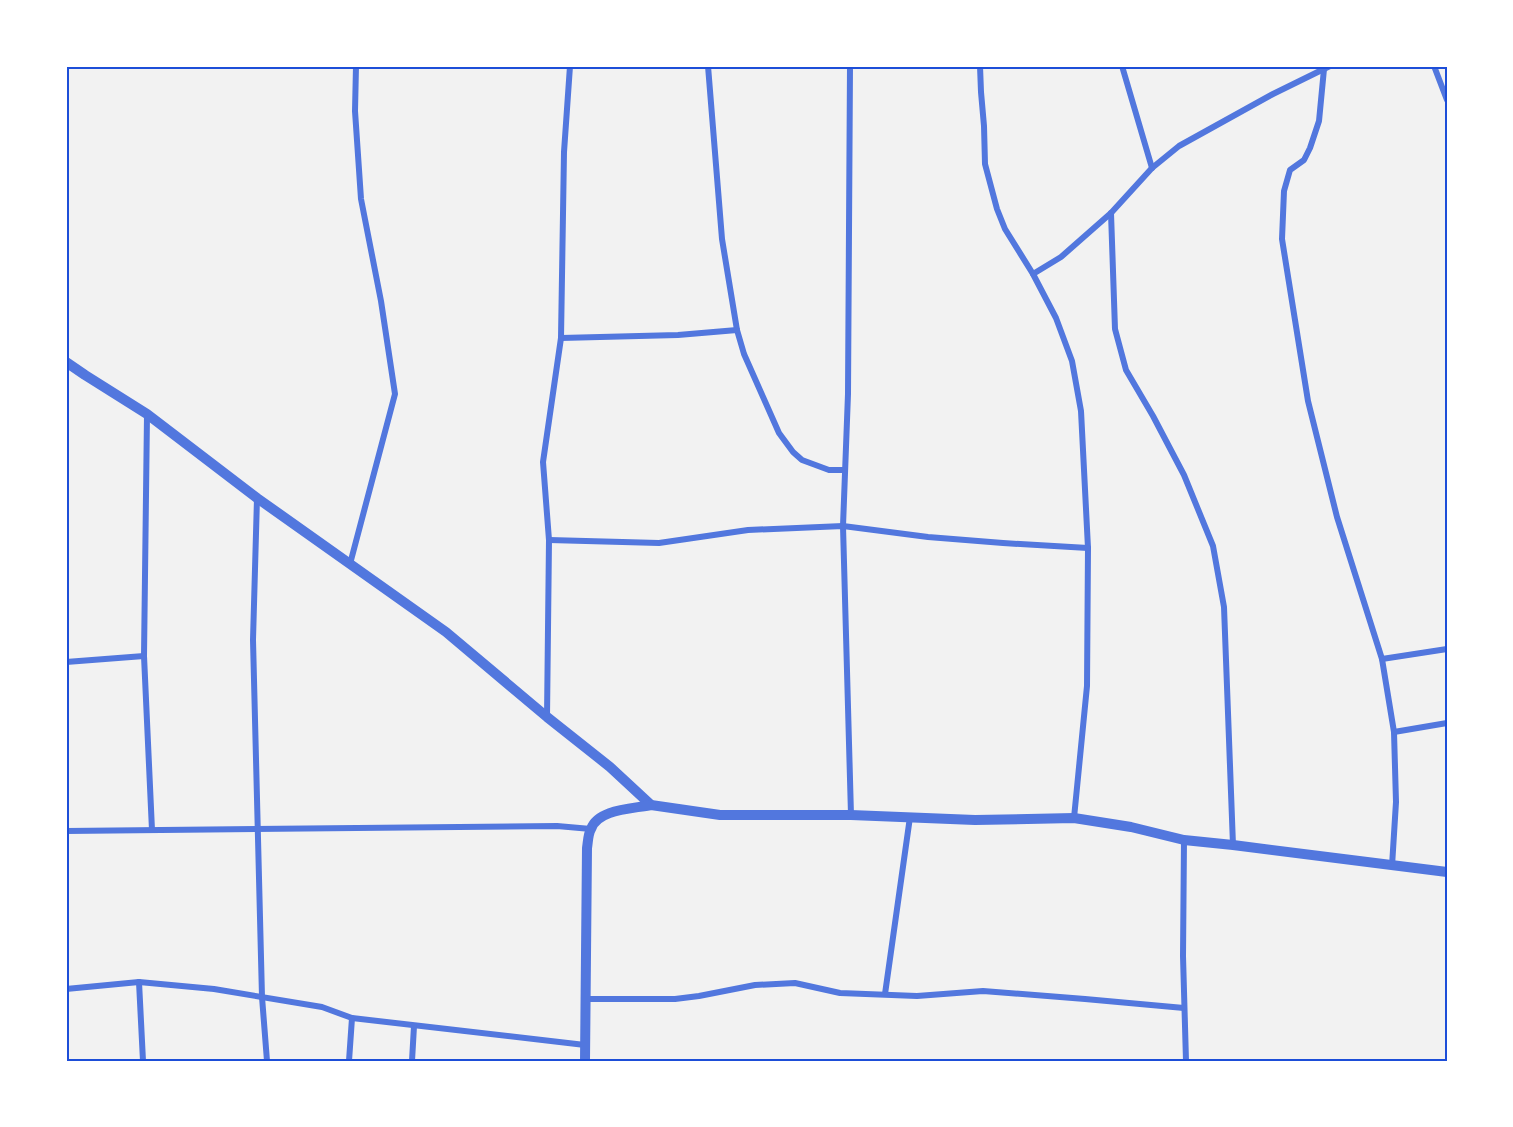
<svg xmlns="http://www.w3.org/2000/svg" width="1513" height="1127" font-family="'Noto Sans',sans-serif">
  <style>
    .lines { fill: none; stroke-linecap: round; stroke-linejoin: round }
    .minor { stroke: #5277de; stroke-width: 6 }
    .tertiary { stroke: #5277de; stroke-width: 10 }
    .neatline { fill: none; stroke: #1d4ed8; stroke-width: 2 }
  </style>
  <rect width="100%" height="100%" fill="#f2f2f2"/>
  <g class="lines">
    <g class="minor">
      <polyline points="708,66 722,239 737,330 744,354 779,433 793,452 802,460 829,470 845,470"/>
      <polyline points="850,66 848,394 843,526 851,815"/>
      <polyline points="980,66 981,92 984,126 985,164 997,209 1005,229 1033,274 1056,318 1072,361 1081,411 1088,548 1087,686 1074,818"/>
      <polyline points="1122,66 1152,168"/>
      <polyline points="1434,66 1447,100"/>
      <polyline points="1324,69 1319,121 1310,148 1304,160 1290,170 1284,191 1282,239 1308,401 1337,517 1382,659 1394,732 1396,802 1392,866"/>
      <polyline points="1111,213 1115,329 1126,370 1153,416 1184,475 1213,546 1224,607 1233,845"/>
      <polyline points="1033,274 1061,257 1111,213 1152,168 1179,146 1273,94 1330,66"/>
      <polyline points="561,338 678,335 737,330"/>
      <polyline points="147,415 144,656 152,830"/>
      <polyline points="257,498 253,640 262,997 267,1061"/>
      <polyline points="549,540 659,543 748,530 843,526 928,537 1003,543 1088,548"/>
      <polyline points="350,564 395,394 381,301 361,199 355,111 356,66"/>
      <polyline points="1382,659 1447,649"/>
      <polyline points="66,662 144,656"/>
      <polyline points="547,717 549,540 543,462 561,338 564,152 570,66"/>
      <polyline points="1394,732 1447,723"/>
      <polyline points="66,831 557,826 591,829"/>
      <polyline points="1184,840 1183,956 1186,1061"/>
      <polyline points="139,982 143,1061"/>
      <polyline points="66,989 139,982 214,989 322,1007 352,1018 585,1045"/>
      <polyline points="885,994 910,817"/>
      <polyline points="585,999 675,999 699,996 755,985 795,983 840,993 917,996 983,991 1085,999 1184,1008"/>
      <polyline points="349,1061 352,1018"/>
      <polyline points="412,1061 414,1026"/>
    </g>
    <g class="tertiary">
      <polyline points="66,362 85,375 147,414 257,498 446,632 547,717 610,767 651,805 720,815 851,815 975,820 1074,818 1131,827 1184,840 1233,845 1447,872"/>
      <path d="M585 1061 587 848C588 842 588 834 591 829 598 809 632 809 651 805"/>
    </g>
  </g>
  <rect width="1513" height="1127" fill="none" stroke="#ffffff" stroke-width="135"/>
  <rect x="68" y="68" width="1378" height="992" class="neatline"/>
</svg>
